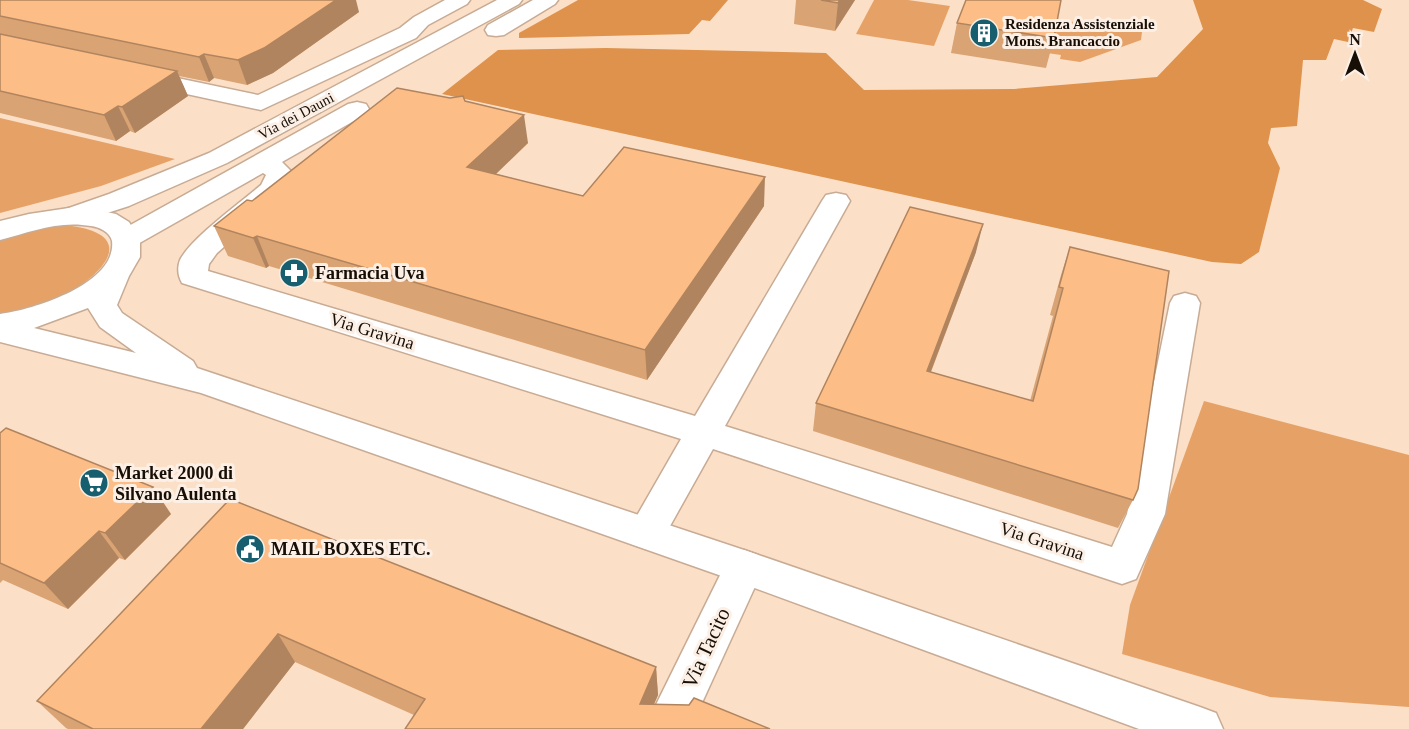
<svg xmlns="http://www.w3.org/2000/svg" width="1409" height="729" font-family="'Times New Roman',serif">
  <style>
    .green { fill: #e6a266 }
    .forest { fill: #de924b }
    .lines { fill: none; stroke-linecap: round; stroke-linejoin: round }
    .minor-casing { stroke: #c7ab94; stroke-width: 3 }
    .major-casing { stroke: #c7ab94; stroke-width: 3 }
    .minor { fill: #fff; fill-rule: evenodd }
    .major { fill: #fff; fill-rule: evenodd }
    .wall { fill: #d9a374 }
    .shaded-wall { fill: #b0845e }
    .building { fill: #fcbd87; stroke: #b0845e; stroke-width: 1.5 }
    .labels { text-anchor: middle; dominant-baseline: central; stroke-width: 6; stroke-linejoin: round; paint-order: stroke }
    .far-poi-label { font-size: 15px; font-weight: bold; fill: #170e06; stroke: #fcf0e6; text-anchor: start }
    .far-street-label { font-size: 15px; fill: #170e06; stroke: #fcf0e6 }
    .poi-label { font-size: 18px; font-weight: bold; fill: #170e06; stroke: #fcf0e6; text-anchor: start }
    .street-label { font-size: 18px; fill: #170e06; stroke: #fcf0e6 }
    .near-street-label { font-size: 21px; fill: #170e06; stroke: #fcf0e6 }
  </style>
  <rect width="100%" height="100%" fill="#fcdfc7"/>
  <g class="green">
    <polygon points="874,0 908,0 950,6 934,46 856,34"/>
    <polygon points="1040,17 1142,32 1141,40 1080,62 1060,59 1061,55 1033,51"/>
    <polygon points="0,118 175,159 101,186 0,213"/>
    <path d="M64 225C174 236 56 316 0 314V241L40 228Z"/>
    <polygon points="1204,401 1409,455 1409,707 1270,697 1122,654 1130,605"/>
  </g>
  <g class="forest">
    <polygon points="578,0 728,0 710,21 702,20 689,34 519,38 519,33"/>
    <polygon points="1193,0 1363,0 1382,9 1374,32 1353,28 1348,42 1334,39 1326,60 1303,60 1297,126 1271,128 1268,143 1280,168 1259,252 1241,264 1212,262 442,94 498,50 606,48 826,53 864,90 1014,89 1157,77 1203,29"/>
  </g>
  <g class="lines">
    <g class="minor-casing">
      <g id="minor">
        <polygon points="445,0 470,0 467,4 428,25 416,38 261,110 131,82 127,77 131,72 139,70 258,95 400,28 414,17"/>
        <polygon points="497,0 522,0 519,4 227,163 129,206 73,224 63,222 59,216 63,210 109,194 209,153"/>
        <polygon points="533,0 558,0 555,4 504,35 496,36 488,35 485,30 488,25"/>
        <path d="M357 102 366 104 369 109 366 114 282 162 293 173 283 195 217 253 209 264 208 271 695 416 822 201 826 195 836 193 846 195 850 201 725 426 1112 547 1127 514 1170 303 1174 296 1185 293 1196 296 1200 303 1165 514 1136 579 1122 584 713 449 660 544 646 549 632 544 627 533 681 439 182 283C178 276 177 268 180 260 191 238 241 202 261 185L266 175 263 173 136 245 126 248 116 245 112 239 116 233 348 104Z"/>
        <polygon points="744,550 758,555 764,567 690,729 644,729 730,555"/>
      </g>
    </g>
    <g class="major-casing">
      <path id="major" d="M69 208H88L116 214 129 222 140 240V257L129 276 117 305 122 313 193 361 197 368 744 550 1200 707 1216 713 1223 729H1139L733 580 201 393 0 342V314C32 310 117 284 112 241 110 232 99 227 91 226 59 220 30 232 0 240V221L29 214ZM88 308 100 327 136 353 34 328Z"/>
    </g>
    <use href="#minor" class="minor"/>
    <use href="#major" class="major"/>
  </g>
  <g class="wall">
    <polygon points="0,0 359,12 273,73 247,85 214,78 209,82 179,76 188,96 135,133 130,131 116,141 0,113"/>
    <polygon points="796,0 855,0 835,31 794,24"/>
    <polygon points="957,23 1054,38 1046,68 951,53"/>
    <polygon points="465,101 528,143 496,174 583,196 764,206 647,380 269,266 266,268 228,256 214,226 252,201"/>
    <polygon points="1070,247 1133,500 1118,528 813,431 816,403 976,252 931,372 1030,401 1053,316 1050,315 1061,275"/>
    <polygon points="0,433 171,514 125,560 119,558 68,609 3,580 0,583"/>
    <polygon points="230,499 656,667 658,695 654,704 770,729 414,715 295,662 243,729 68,729 66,728 37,701"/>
  </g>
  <g class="shaded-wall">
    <polygon points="336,0 356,0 359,12 273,73 247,85 238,60"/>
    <polygon points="840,0 855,0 835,31 838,3"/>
    <polygon points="204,54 214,78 209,82 199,57"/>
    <polygon points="177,71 188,96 135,133 122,107"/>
    <polygon points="118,106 130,131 116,141 104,115"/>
    <polygon points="524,115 528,143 473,196 467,167"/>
    <polygon points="765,177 764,206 647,380 645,350"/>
    <polygon points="983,224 976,252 920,400 927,371"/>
    <polygon points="257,236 269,266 266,268 253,238"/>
    <polygon points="153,487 171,514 125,560 105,533"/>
    <polygon points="99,531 119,558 68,609 44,583"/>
    <polygon points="278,634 295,662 243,729 201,729"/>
    <polygon points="656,667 658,695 643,729 640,704"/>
  </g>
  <g class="building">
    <polygon points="0,0 336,0 264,48 238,60 204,54 199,57 0,16"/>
    <polygon points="821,0 840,0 838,3"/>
    <polygon points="966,0 1061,0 1054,38 957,23"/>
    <polygon points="0,34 177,71 122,107 118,106 104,115 0,91"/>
    <polygon points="397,88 450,98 463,96 465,101 524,115 467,167 583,196 624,147 765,177 645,350 257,236 253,238 214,226 247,200 252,201"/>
    <polygon points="910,207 983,224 927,371 1033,401 1063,288 1059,287 1070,247 1169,271 1138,489 1133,500 816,403"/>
    <polygon points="6,428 153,487 105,533 99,531 44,583 0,563 0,433"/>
    <polygon points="230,499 656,667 640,704 689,705 694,698 770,729 405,729 425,699 278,634 201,729 93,729 37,701"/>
  </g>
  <defs>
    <g id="building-disc" transform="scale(1.5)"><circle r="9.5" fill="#175f6f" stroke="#fcf0e6"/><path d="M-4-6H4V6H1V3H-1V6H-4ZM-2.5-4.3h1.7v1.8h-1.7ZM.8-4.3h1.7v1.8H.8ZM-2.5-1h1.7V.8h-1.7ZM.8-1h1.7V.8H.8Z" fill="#fff"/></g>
    <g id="pharmacy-disc" transform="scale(1.5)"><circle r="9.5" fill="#175f6f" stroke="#fcf0e6"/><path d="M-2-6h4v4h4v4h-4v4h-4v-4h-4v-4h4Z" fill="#fff"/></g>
    <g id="supermarket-disc" transform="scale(1.5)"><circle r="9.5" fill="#175f6f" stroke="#fcf0e6"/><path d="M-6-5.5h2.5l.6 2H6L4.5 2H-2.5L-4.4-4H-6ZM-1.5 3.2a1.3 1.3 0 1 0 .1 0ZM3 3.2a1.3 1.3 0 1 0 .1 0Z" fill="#fff"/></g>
    <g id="civic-disc" transform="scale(1.5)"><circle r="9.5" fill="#175f6f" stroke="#fcf0e6"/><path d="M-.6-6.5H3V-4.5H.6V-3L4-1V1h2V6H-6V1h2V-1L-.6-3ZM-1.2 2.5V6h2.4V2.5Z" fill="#fff"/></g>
  </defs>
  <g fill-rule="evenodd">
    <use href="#building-disc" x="984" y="33"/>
    <use href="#pharmacy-disc" x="294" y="273"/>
    <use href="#supermarket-disc" x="94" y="483"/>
    <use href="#civic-disc" x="250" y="549"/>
  </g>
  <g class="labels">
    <g class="far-poi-label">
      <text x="1005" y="24">Residenza Assistenziale<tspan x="1005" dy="17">Mons. Brancaccio</tspan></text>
    </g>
    <g class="far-street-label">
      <text transform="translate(296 116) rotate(-28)">Via dei Dauni</text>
    </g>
    <g class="poi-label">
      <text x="315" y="273">Farmacia Uva</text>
      <text x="115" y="473">Market 2000 di<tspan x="115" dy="21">Silvano Aulenta</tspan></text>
      <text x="271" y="549">MAIL BOXES ETC.</text>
    </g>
    <g class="street-label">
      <text transform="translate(372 331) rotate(17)">Via Gravina</text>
      <text transform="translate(1042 541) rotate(18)">Via Gravina</text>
    </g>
    <g class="near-street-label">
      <text transform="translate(706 648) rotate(-65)">Via Tacito</text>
    </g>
  </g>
  <g transform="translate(1355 54)" stroke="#fcf0e6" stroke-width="4.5" paint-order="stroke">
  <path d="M0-4.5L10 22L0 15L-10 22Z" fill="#170e06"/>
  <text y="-9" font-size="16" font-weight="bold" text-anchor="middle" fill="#170e06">N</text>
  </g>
</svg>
